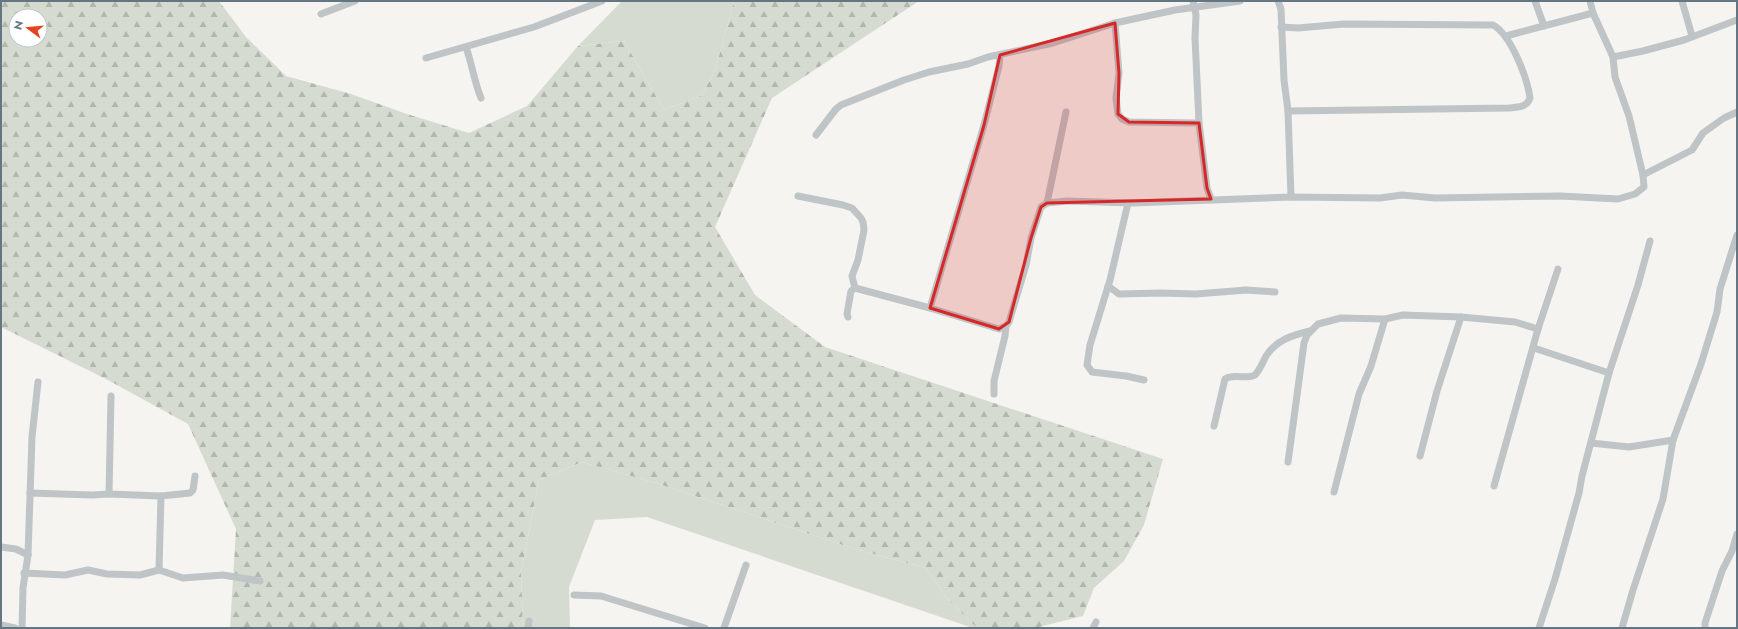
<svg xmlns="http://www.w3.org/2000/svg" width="1738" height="629" font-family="Jost,sans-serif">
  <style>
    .green { fill: #d6dbd1 }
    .forest { fill: url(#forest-firs); fill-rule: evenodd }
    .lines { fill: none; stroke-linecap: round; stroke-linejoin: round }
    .street { stroke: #bfc4c6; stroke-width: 7 }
    .marked { fill: #d62828; fill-opacity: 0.2; stroke: #d62828; stroke-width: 3; stroke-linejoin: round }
  </style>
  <defs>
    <pattern id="forest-firs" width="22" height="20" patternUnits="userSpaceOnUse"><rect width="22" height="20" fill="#d6dbd1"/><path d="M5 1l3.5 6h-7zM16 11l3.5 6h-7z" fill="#b1b6af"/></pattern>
  </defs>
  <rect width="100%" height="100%" fill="#f5f4f0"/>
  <g class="green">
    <polygon points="622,1 734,1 715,71 701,96 664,110 624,41 578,46"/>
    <polygon points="582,462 656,483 855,549 926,568 947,598 977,628 973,628 647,517 595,520 569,587 570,628 523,628 521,572 539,480"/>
  </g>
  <path class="forest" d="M1 1H219L246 37 286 76 351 94 407 114 469 133 527 106 578 46 624 41 664 110 701 96 715 71 734 1H919L772 98 715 227 755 295 825 347 1163 459 1144 525 1124 561 1094 588 1083 616 1035 628H977L947 598 926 568 855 549 656 483 582 462 539 480 521 572 523 628H230L236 529 188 424 106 379 1 327ZM16 16H40V40H16Z"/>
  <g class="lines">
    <g class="street">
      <polyline points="1193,1 1196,15 1195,38 1199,123 1207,188 1211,199"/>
      <polyline points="1278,1 1281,9 1284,80 1288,111 1291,197"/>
      <polyline points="1535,1 1544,26"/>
      <polyline points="1682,1 1692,36"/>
      <polyline points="321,14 355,1"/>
      <polyline points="1115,23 1119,73 1116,98 1118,114 1122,119 1129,122 1199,123"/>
      <path d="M1281 27 1298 28 1344 24 1493 25C1511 35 1527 77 1530 98 1527 108 1517 107 1508 108L1288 111"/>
      <polyline points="1506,36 1593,13"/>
      <path d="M466 47C472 64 474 81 481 98"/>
      <polyline points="1613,57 1643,51 1684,40 1737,20"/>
      <polyline points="426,58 534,27 602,1"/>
      <polyline points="816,135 836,109 841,105 904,80 929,72 968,64 988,57 1053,43 1115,23 1175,10 1240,1"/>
      <polyline points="1643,175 1692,150 1703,133 1724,118 1737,112"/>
      <polyline points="798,196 843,205 852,208 861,218 863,222 864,230 858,260 852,276 855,288"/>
      <polyline points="1047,203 1066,112"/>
      <polyline points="1128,203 1110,280 1090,345 1087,365 1092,372 1126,376 1144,380"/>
      <polyline points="1108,286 1119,294 1161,293 1196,294 1246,290 1275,292"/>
      <polyline points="930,308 984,125 999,66 1000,55"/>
      <polyline points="848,317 847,314 851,291 855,288 930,308 999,329 1006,326 1009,322 1026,265 1031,238 1041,207 1047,203 1067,201 1133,203 1291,197 1380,198 1402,195 1435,198 1560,196 1618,199 1635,194 1644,187 1643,175 1629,116 1615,77 1613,57 1593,13 1590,1"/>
      <polyline points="1534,348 1609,373 1582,476 1579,493 1555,579 1539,628"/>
      <polyline points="1609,373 1638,285 1650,241"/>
      <polyline points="994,394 994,381 1005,336 1006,326"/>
      <path d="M1214 426 1225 379C1234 373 1246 380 1255 375 1260 370 1263 362 1266 356 1276 340 1293 335 1310 331"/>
      <polyline points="1591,443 1629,447 1673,440 1701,364 1717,312 1720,289 1737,235"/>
      <polyline points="1420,456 1437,391 1461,317"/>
      <polyline points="1288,462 1304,343 1307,335 1318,324 1341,318 1385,319 1403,315 1461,317 1515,322 1538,329"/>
      <polyline points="1494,486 1538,329 1558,269"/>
      <polyline points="1334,492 1359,394 1371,366 1385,319"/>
      <polyline points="30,493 92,495 109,494 111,396"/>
      <polyline points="109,494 161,496 190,493 193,490 195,476"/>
      <polyline points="1,547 16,549 28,555"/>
      <polyline points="159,570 161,496"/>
      <polyline points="24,573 65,575 88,570 107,574 140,575 159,570 183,578 223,575 260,581"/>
      <polyline points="574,595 601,596 705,628"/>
      <polyline points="1,625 15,628"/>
      <polyline points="22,628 23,588 28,555 32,437 38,382"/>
      <polyline points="528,628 529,621"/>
      <polyline points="724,628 746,565"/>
      <polyline points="1093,628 1096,622"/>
      <polyline points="1622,628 1633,590 1663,499 1673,440"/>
      <polyline points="1705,628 1705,623 1722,571 1732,551 1737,534"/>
    </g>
  </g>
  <path class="marked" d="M1115 23 1119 73 1118 114 1129 122 1199 123 1207 188 1211 199 1047 203 1041 207 1031 238 1009 322 999 329 930 308 984 125 1000 55Z"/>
  <rect width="1738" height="629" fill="none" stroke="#637682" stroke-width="4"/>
  <g transform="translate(28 28) rotate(286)"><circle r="19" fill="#ffffff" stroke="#c1c8cd"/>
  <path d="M0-3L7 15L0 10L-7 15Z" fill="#e44520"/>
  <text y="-6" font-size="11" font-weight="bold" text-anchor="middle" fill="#637682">N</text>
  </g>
</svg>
